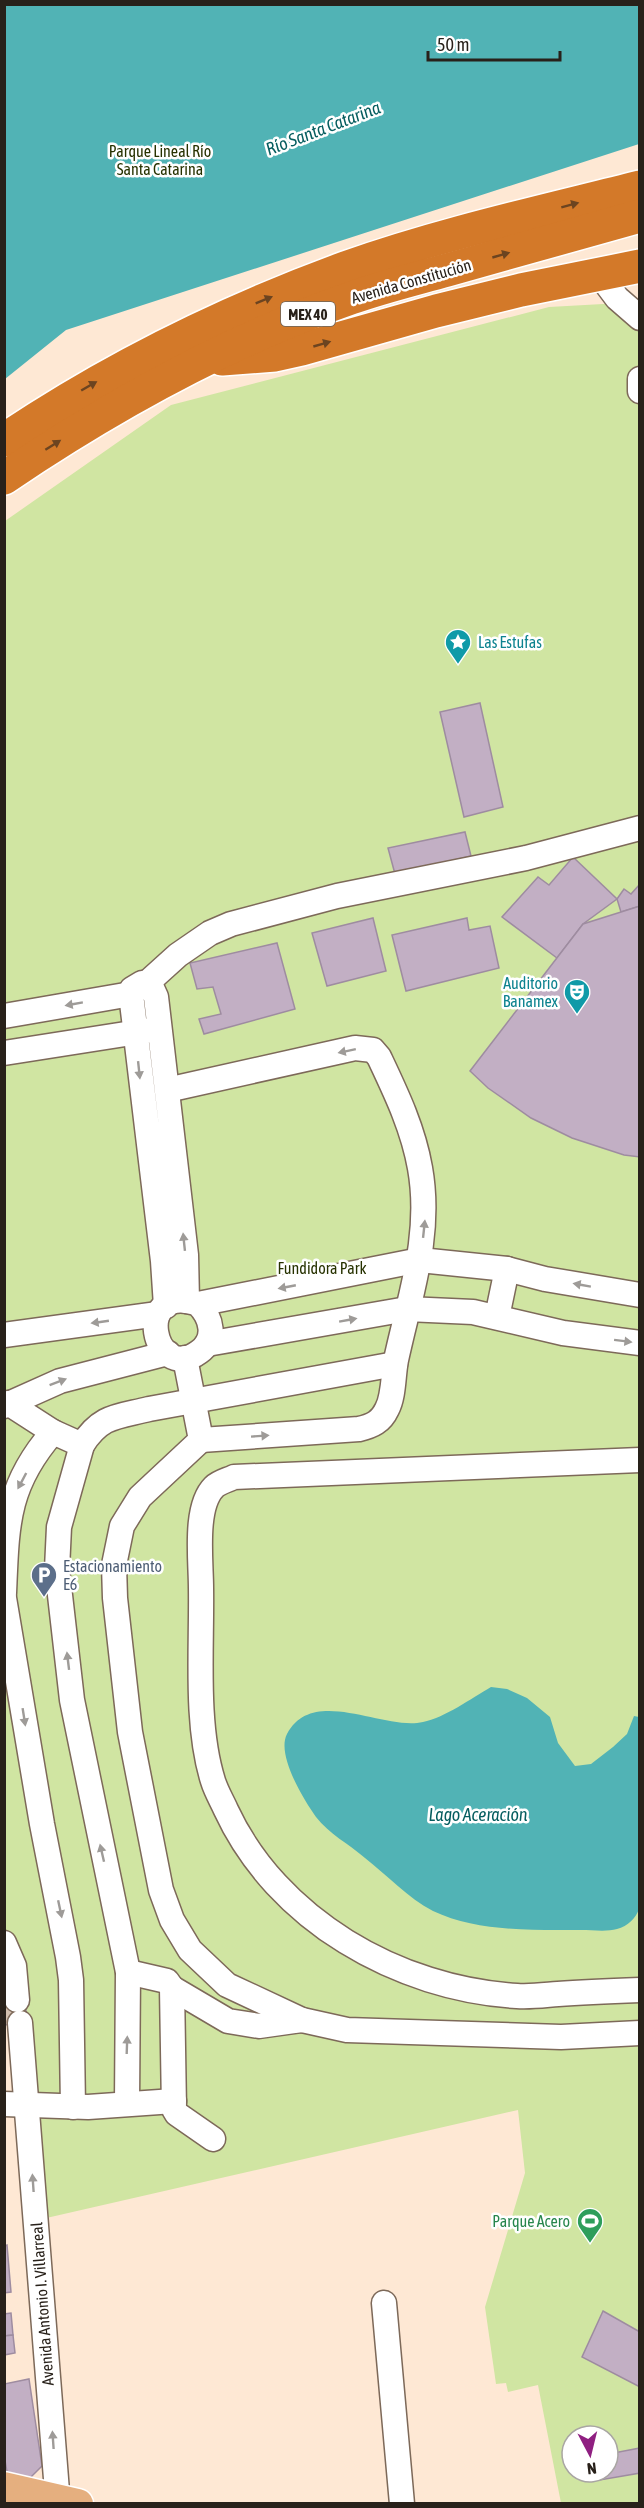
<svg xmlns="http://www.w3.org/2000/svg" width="644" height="2508" font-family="'Asap Condensed',sans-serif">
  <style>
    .green { fill: #d0e5a2; fill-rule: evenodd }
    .water { fill: #51b3b5 }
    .building { fill: #c2afc4; stroke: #9e8ca0; stroke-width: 1.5 }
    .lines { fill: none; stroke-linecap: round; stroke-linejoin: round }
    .minor-tunnel { stroke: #d3c0af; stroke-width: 24; stroke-dasharray: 24 12; stroke-linecap: butt }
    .minor-casing { stroke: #7d6959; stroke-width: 27 }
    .major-casing { stroke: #fff; stroke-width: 33 }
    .highway-casing { stroke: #fff; stroke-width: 36 }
    .minor { stroke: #fff; stroke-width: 24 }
    .major { stroke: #e5af7f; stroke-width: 30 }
    .highway { stroke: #d37929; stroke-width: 33 }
    .oneway { fill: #6c4420 }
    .oneway2 { fill: #9e9b98 }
    .labels { text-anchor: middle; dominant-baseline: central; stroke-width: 5; stroke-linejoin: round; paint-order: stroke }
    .shield { fill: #fff; stroke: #68645f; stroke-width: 1.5 }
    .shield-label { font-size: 15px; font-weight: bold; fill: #28211a }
    .park-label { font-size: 16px; fill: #273200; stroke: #fff }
    .street-label { font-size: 16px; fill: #28211a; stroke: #fff }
    .culture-label { font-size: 16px; fill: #0d838f; stroke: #fff; text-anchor: start }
    .service-label { font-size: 16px; fill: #4e5e75; stroke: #fff; text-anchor: start }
    .leisure-label { font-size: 16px; fill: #27864d; stroke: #fff; text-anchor: end }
    .water-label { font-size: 18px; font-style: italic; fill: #055d5f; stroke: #fff }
  </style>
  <rect width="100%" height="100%" fill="#fee8d4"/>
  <path class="green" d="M639 302V2503H561L538 2385 508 2392 506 2383 496 2384 485 2307 525 2173 518 2110 42 2219 29 2015 5 2016V521L171 405 549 307ZM572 2436H608V2472H572Z"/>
  <g class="water">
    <polygon points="5,4 639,5 639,144 66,330 5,379"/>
    <path d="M491 1687 507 1689 527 1698 550 1717 558 1743 575 1766 591 1764 613 1747 627 1734 634 1716 639 1717V1909C636 1918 628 1926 617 1929 607 1932 592 1930 581 1930 533 1930 477 1932 433 1911 408 1898 387 1875 365 1858 349 1844 329 1834 316 1817 304 1800 276 1755 287 1734 313 1685 383 1731 423 1722 444 1718 472 1698 491 1687Z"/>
  </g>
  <g class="building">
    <polygon points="480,703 503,807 464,817 440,712"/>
    <polygon points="465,832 471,856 395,874 388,848"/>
    <polygon points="573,857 617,899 583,924 557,958 502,917 538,877 549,885"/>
    <polygon points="640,884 640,906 621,912 617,899 624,889 631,894"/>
    <polygon points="640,906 640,1157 624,1155 572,1138 531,1118 488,1088 470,1071 583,924"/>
    <polygon points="373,918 386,971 327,986 312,933"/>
    <polygon points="467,918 469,930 490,926 499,968 406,991 392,935"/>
    <polygon points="277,943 295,1009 204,1034 199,1019 221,1014 213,987 197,989 190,963"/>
    <polygon points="25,1999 27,2023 4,2025 4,2001"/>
    <polygon points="7,2245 11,2292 4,2293 4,2246"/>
    <polygon points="603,2311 640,2332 640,2387 582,2357"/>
    <polygon points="11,2313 13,2335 4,2336 4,2314"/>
    <polygon points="13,2335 15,2353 4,2355 4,2336"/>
    <polygon points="29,2379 42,2466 30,2478 7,2472 4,2455 4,2384"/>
    <polygon points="640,2448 640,2473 600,2480 599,2472 608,2472 608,2454"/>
  </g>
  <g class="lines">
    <polyline class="minor-tunnel" points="5,2001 7,2024"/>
    <g class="minor-casing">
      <g id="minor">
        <polyline points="599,274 617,298 640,318"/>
        <polyline points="640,379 640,391"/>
        <polyline points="147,983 178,955 210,933 231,924 337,896 526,858 640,828"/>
        <polyline points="4,1016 131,994"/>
        <polyline points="4,1053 151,1030"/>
        <path d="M167 1090 355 1048 373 1050 379 1057C396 1093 413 1128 420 1168 432 1235 410 1295 396 1360 393 1375 394 1396 387 1409 381 1422 372 1426 359 1429L201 1440"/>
        <path d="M198 1304C212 1318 217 1339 199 1352 153 1386 131 1281 198 1304L420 1260 507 1269 545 1279 640 1295"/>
        <polyline points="166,1306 163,1261 131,994 132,989 142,983 151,986 156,997 186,1255 187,1301"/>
        <polyline points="497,1317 507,1269"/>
        <polyline points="4,1335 158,1314"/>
        <polyline points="207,1344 407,1309 473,1312 563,1333 640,1343"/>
        <polyline points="185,1358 201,1440 140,1497 122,1526 114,1565 115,1598 130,1732 161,1890 172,1920 190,1950 227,1985 302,2020 347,2030 561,2037 640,2033"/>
        <path d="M8 1403 53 1432 82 1445C101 1415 117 1417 149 1409L395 1364"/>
        <polyline points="4,1406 60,1381 168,1353"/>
        <polyline points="82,1445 59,1527 57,1569 72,1700 128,1972 127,2103"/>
        <path d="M640 1460 234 1477C228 1480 219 1482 214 1487 194 1507 201 1560 201 1588 202 1648 195 1724 213 1781 216 1791 222 1801 226 1810 277 1920 398 1989 517 1996 531 1997 545 1995 558 1994 585 1992 612 1991 640 1990"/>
        <path d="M4 1593C7 1525 6 1486 53 1432"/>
        <polyline points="4,1598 42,1824 68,1957 71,1980 73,2107"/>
        <polyline points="4,1943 14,1966 17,2000"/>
        <polyline points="128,1972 167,1981 172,1988 174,2109 177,2114 213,2139"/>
        <polyline points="172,1988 228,2021 259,2026 302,2020"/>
        <polyline points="20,2023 58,2504"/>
        <polyline points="4,2104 88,2107 174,2101"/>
        <polyline points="384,2303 402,2504"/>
      </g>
    </g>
    <g class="major-casing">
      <polyline id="major" points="4,2487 78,2504"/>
    </g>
    <g class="highway-casing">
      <g id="highway">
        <polyline points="222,359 275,355 302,349 436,311 521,290 640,266"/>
        <path d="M4 440C111 368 225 312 345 268 441 234 541 212 640 187"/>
        <path d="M4 478C112 405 227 341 351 298 382 287 415 279 447 270 511 252 575 234 640 216"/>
      </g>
    </g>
    <use href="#minor" class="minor"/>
    <use href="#major" class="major"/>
    <use href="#highway" class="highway"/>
  </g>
  <defs><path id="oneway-solid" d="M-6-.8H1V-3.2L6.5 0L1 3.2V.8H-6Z" transform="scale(1.5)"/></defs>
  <g class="oneway">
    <use href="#oneway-solid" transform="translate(570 205) rotate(-15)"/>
    <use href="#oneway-solid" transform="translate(501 255) rotate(-16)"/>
    <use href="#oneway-solid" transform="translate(264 300) rotate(-22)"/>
    <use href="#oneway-solid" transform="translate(322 344) rotate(-16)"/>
    <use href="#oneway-solid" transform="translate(89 386) rotate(-30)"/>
    <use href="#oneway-solid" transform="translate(53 445) rotate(-32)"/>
  </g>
  <g class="oneway2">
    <use href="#oneway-solid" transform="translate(74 1004) rotate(170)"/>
    <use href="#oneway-solid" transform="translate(347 1051) rotate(168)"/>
    <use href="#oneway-solid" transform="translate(139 1070) rotate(84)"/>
    <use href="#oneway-solid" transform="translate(424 1229) rotate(-84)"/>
    <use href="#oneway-solid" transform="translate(184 1242) rotate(-96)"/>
    <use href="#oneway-solid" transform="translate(582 1285) rotate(-170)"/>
    <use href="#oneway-solid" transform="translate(287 1287) rotate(169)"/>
    <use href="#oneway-solid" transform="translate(348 1320) rotate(-10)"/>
    <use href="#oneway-solid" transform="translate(100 1322) rotate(172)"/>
    <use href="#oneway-solid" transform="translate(623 1341) rotate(7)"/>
    <use href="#oneway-solid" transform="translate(58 1382) rotate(-21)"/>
    <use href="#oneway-solid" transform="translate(260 1436) rotate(-4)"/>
    <use href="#oneway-solid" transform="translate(22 1481) rotate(118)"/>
    <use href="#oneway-solid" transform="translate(68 1661) rotate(-97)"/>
    <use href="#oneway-solid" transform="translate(24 1717) rotate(81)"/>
    <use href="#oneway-solid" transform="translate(102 1853) rotate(-103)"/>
    <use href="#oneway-solid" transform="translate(60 1909) rotate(78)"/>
    <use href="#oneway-solid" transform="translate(127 2045) rotate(-88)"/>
    <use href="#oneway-solid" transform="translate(33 2183) rotate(-94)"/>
    <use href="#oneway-solid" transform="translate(53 2440) rotate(-94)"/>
  </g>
  <defs>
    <g id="sight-pin" transform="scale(1.35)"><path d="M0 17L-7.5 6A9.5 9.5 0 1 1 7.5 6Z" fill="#0f9aa8" stroke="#fff"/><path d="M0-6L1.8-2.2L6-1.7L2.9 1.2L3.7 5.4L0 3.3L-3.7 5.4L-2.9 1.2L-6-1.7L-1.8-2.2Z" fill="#fff"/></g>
    <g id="theatre-pin" transform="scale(1.35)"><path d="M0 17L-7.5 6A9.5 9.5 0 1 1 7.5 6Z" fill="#0f9aa8" stroke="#fff"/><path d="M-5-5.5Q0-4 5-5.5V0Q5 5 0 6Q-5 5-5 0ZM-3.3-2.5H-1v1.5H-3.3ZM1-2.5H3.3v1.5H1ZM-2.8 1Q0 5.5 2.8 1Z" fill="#fff"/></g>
    <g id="parking-pin" transform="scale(1.35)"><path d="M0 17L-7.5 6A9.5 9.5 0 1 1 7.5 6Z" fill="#5c6f8a" stroke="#fff"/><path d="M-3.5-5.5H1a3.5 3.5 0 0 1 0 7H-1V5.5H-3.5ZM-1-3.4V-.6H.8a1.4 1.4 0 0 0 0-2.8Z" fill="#fff"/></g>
    <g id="stadium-pin" transform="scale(1.35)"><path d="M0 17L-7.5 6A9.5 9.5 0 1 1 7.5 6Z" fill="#2e9e5b" stroke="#fff"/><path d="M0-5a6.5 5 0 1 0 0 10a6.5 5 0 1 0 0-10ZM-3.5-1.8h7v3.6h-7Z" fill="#fff"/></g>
  </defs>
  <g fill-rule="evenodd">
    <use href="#sight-pin" x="458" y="642"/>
    <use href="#theatre-pin" x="577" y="992"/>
    <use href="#parking-pin" x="44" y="1575"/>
    <use href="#stadium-pin" x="590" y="2221"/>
  </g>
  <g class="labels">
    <rect class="shield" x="281" y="302" width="54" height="24" rx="4.5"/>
    <g class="shield-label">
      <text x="308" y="314">MEX 40</text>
    </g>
    <g class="park-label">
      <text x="160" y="151">Parque Lineal Río<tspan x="160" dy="18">Santa Catarina</tspan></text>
      <text x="322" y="1268">Fundidora Park</text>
    </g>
    <g class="street-label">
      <text transform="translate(411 281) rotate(-16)">Avenida Constitución</text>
      <text transform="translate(42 2304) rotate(-94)">Avenida Antonio I. Villarreal</text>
    </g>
    <g class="culture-label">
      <text x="478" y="642">Las Estufas</text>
      <text x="558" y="983" text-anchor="end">Auditorio<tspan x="558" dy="18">Banamex</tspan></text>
    </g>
    <g class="service-label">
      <text x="63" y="1566">Estacionamiento<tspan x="63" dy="18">E6</tspan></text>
    </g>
    <g class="leisure-label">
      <text x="570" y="2221">Parque Acero</text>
    </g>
    <g class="water-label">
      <text transform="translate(323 128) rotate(-21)">Río Santa Catarina</text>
      <text x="478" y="1814">Lago Aceración</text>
    </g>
  </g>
  <rect width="644" height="2508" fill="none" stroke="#28211a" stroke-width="12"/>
  <g transform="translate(590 2454) rotate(173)"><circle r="28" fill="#ffffff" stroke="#a9a6a3" stroke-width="1.5"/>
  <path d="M0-4.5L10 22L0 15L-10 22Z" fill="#8f1f81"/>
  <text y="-9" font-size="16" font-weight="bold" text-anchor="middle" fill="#28211a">N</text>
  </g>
  <path d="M428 51v9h132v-9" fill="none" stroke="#28211a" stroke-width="3"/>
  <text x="437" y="51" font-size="18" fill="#28211a" stroke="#ffffff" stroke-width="4.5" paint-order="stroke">50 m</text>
</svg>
